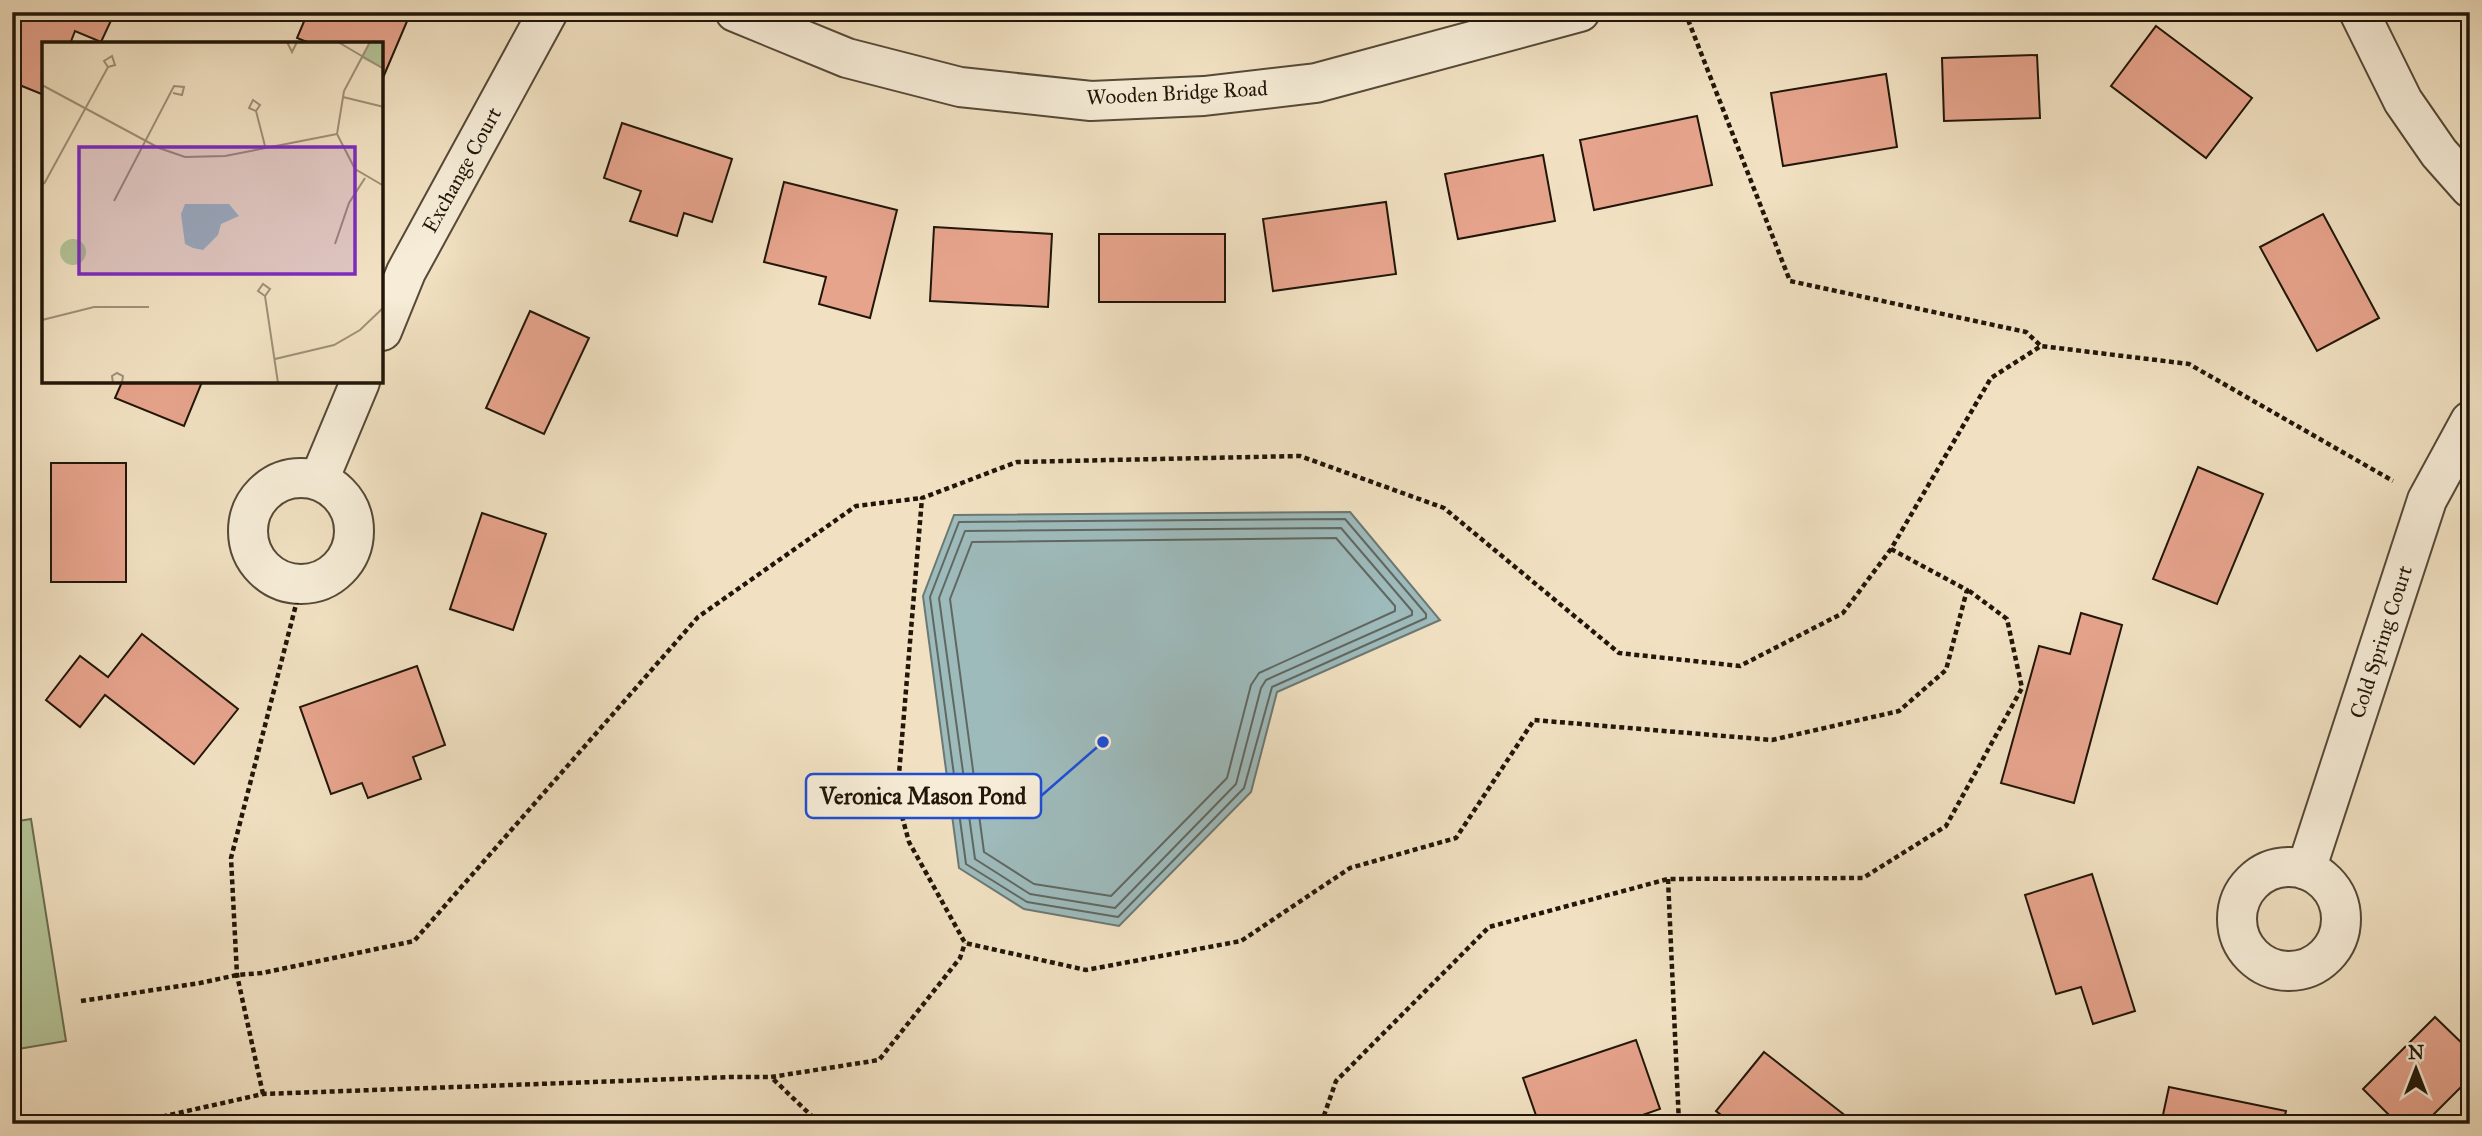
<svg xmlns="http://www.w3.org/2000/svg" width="2482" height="1136" font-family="'IM FELL Great Primer',serif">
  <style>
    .green { fill: #b4c498; stroke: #6a6d50; stroke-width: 2 }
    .water { fill: #9ebbbc; stroke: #6c7974; stroke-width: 2 }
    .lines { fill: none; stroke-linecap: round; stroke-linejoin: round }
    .shore { stroke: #606862; stroke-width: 2 }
    .building { fill: #e7a48d; stroke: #211609; stroke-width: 2 }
    .minor-casing { stroke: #554937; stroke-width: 42 }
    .path { stroke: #211609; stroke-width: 4.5; stroke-dasharray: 5 3.5; stroke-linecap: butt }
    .minor { stroke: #f6ecd7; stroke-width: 38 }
    .labels { text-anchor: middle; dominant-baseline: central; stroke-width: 5; stroke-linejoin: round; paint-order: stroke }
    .street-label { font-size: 21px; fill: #211609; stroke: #f6ecd7 }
    .inset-road { fill: none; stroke: #9e9078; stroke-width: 2 }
    .view { fill: #7b2cbf; fill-opacity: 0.15; stroke: #7b2cbf; stroke-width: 3.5 }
    .inset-edge { fill: none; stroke: #211609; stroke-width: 3.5 }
    .leader { fill: none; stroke: #1d4ed8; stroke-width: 2.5 }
    .callout-dot { fill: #1d4ed8; stroke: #f6ecd7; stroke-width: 2.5 }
    .callout { fill: #f6ecd7; stroke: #1d4ed8; stroke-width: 2.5 }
    .callout-label { font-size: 23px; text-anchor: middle; font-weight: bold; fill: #211609 }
  </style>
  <rect width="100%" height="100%" fill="#f1e1c2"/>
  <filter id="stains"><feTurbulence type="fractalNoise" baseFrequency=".00286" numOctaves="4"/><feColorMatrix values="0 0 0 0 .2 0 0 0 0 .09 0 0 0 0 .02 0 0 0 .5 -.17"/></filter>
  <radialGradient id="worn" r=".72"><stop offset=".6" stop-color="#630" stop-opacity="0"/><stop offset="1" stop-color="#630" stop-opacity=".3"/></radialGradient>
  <polygon class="green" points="31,819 66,1041 12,1050 12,822"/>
  <polygon class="water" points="1350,512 1440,620 1277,692 1251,792 1119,926 1024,909 959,868 923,596 954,515"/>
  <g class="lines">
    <g class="shore">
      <polygon points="1345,519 1426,614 1426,618 1272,687 1244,788 1118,917 1027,902 966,864 930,597 959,522"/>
      <polygon points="1341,528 1412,611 1412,615 1266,680 1261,688 1236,784 1115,908 1030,894 975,859 939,598 965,531"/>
      <polygon points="1336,538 1395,606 1395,611 1259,673 1251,685 1227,778 1111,896 1034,884 984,852 950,599 972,542"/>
    </g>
  </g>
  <g class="building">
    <polygon points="15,12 115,12 101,42 75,31 70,44 44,44 44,95 12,82 12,18"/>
    <polygon points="308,12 411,12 382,80 382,44 312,44 297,38"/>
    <polygon points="2156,26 2252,98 2206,158 2111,86"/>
    <polygon points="2037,55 2040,118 1944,121 1942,58"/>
    <polygon points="1886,74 1897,147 1783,166 1771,93"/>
    <polygon points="1697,116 1712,185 1594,210 1580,140"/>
    <polygon points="12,119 19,121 12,136"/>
    <polygon points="622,123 732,159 712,222 684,213 677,236 630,221 641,191 604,178"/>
    <polygon points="1543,155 1555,221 1458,239 1445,174"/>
    <polygon points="784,182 897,210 870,318 819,304 826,277 764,262"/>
    <polygon points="1386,202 1396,274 1273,291 1263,219"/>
    <polygon points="2323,214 2379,318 2317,351 2260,247"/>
    <polygon points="934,227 1052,234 1048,307 930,301"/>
    <rect x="1099" y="234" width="126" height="68"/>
    <polygon points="530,311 589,338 544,434 486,408"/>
    <polygon points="122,382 202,382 184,426 115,398"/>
    <rect x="51" y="463" width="75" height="119"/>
    <polygon points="2198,467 2263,494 2217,604 2153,579"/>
    <polygon points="482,513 546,534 513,630 450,609"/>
    <polygon points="2081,613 2122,625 2074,803 2001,783 2039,646 2070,654"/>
    <polygon points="142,634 238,709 194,764 105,695 80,727 46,700 80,656 108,677"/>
    <polygon points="417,666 445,745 413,757 421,779 368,798 362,783 331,794 300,707"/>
    <polygon points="2092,874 2135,1011 2093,1024 2081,987 2056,994 2025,895"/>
    <polygon points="2470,875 2470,956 2464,956"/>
    <polygon points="2435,1017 2470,1051 2470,1078 2424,1124 2398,1124 2363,1089"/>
    <polygon points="1636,1040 1660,1109 1617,1124 1539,1124 1523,1078"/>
    <polygon points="1764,1052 1856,1124 1733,1124 1716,1111"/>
    <polygon points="2169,1087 2286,1111 2283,1124 2161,1124"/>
  </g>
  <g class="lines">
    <g class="minor-casing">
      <g id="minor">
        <polyline points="735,12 847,58 960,87 1091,101 1204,96 1316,83 1580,12"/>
        <polyline points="2359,12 2403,101 2439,153 2470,188"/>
        <polyline points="382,331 406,272 548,12"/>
        <circle cx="301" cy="531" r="53"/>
        <polyline points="319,480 360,382"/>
        <circle cx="2289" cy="919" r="52"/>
        <polyline points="2306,870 2427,500 2470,421"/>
      </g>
    </g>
    <g class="path">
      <polyline points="1685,12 1790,281 2026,332 2041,346"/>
      <polyline points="1891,549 1967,590 1946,670 1899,711 1772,740 1534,720 1456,838 1350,868 1241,941 1086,970 965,943 909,842 897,798 922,498 1017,462 1300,456 1444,508 1619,653 1740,666 1843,613 1891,549 1991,378 2041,346 2189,364 2393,481"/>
      <polyline points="1668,879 1679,1124"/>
      <polyline points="81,1001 200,983 237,975 262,973 414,941 698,617 856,506 922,498"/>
      <polyline points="263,1094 237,975 231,858 301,585"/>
      <polyline points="129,1124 263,1094 731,1077 771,1077"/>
      <polyline points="820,1124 771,1077 879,1060 960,958 965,943"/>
      <polyline points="1321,1124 1336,1081 1489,927 1668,879 1863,878 1946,826 2022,688 2007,619 1968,590"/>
    </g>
    <use href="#minor" class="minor"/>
  </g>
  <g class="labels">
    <g class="street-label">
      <text transform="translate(1177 93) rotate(-3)">Wooden Bridge Road</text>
      <text transform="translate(462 170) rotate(-61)">Exchange Court</text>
      <text transform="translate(2381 642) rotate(-72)">Cold Spring Court</text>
    </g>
  </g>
  <g transform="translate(42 42)">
    <rect width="341" height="341" fill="#f1e1c2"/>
    <path d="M328 0H341V27L319 16ZM18 210a13 13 0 1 1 26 0a13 13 0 1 1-26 0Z" fill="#b4c498"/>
    <path d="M143 162H187L197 174 179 182 176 193 161 208 151 206 143 202 139 172Z" fill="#9ebbbc"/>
    <path class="inset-road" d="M245 0 250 10 255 0M296 0 342 27M328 0 302 49 295 92 313 127 342 144M0 43 117 106 143 115 183 114 295 92M301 55 342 65M214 69 218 63 211 58 207 66 214 69 223 104M2 142 66 25 73 23 70 14 62 19 66 25M72 159 132 44 142 45 140 53 131 51M293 202 307 161 323 136M223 254 228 247 221 242 216 249 223 254 236 341M0 278 52 265H107M233 317 292 303 318 288 342 265M71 341 70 334 75 331 81 334 80 341"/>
    <path class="view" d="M37 105H313V232H37Z"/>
    <rect width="341" height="341" class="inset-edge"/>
  </g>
  <path class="leader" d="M1103 742L1041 796"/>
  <circle class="callout-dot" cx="1103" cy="742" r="7"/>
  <rect class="callout" x="806" y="774" width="235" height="44" rx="7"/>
  <g class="callout-label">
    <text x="923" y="804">Veronica Mason Pond</text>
  </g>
  <rect width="2482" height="1136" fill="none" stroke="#f1e1c2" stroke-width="42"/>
  <rect x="14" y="14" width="2454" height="1108" fill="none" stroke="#211609" stroke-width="3.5"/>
  <rect x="21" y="21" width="2440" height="1094" fill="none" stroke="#211609" stroke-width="2"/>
  <g transform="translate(2416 1069)" stroke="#f6ecd7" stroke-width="5" paint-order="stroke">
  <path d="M0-5L12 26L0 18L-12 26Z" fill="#211609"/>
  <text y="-10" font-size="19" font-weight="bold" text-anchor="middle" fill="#211609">N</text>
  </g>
  <rect width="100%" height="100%" filter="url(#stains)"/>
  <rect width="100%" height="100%" fill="url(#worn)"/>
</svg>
